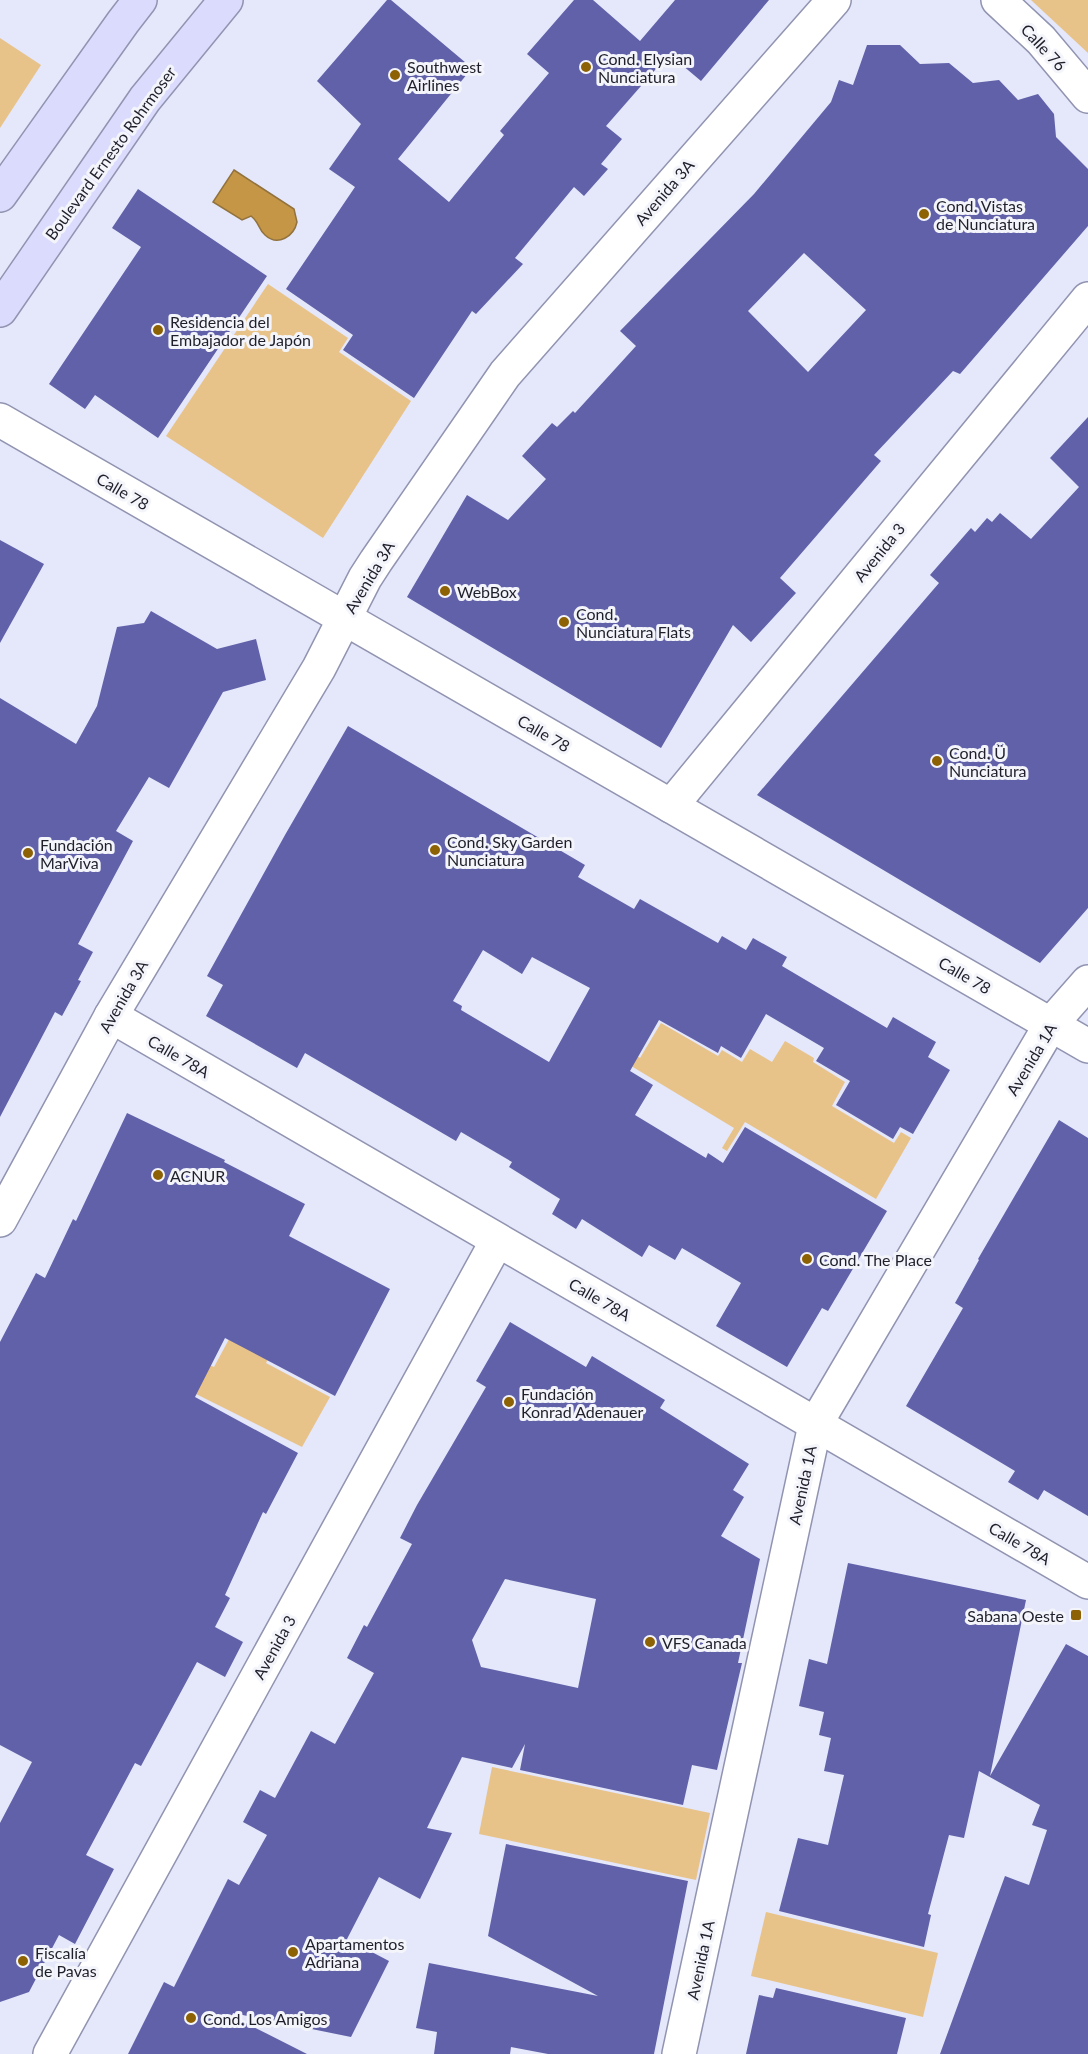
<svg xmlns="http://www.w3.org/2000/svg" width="1088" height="2054" font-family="Lato,sans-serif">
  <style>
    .green { fill: #e8c389 }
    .water { fill: #c49645; stroke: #92723d; stroke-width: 1.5 }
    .building { fill: #6061a9; fill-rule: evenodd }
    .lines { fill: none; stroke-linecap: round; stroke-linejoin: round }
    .minor-casing { stroke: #9194b1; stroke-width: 36 }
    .secondary-casing { stroke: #9194b1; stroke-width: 36 }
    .minor { stroke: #fff; stroke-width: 33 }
    .secondary { stroke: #dbdbfd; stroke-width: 33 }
    .poi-dot { fill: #8c6204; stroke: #f4f5fb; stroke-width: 2 }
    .labels { text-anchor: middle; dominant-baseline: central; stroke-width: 6; stroke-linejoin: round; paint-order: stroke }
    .street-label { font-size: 16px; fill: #1e1f2a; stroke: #f4f5fb }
    .poi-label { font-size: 16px; fill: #1e1f2a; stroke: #f4f5fb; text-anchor: start }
  </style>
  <rect width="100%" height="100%" fill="#e5e7fa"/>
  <g class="green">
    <polygon points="1031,0 1088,0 1088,53"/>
    <polygon points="0,38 41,65 0,128"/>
    <polygon points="268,284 348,338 339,352 411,401 323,538 166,436"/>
    <polygon points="661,1023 718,1056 722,1050 742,1062 750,1049 772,1062 785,1041 814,1058 813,1062 845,1082 832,1106 894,1143 901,1132 911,1138 876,1199 745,1122 727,1151 722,1148 734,1128 608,1052 614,1042 640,1058"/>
    <polygon points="234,1330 273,1350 266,1363 330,1397 302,1447 190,1391 205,1363 214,1367"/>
    <polygon points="492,1767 710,1813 696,1880 479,1834"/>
    <polygon points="766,1912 938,1953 923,2017 751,1976"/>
  </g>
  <path class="water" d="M234 170 294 209 297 222C294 236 278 247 265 235 258 229 260 223 251 216L242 220 213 202Z"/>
  <g class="building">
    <polygon points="387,0 391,0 472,68 398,159 449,202 504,135 500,131 549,73 527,54 574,0 593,0 640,41 675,0 769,0 701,81 669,54 606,126 622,139 601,164 608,169 584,196 574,187 515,258 523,264 476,314 472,311 414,398 343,350 353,335 286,289 355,187 329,169 361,124 317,81"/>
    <path d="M867 45H900L920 64 949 63 973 83 999 80 1018 100 1038 94 1054 114 1056 137 1088 169V226L960 374 953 371 874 455 881 461 780 578 796 593 751 642 733 625 661 748 407 597 467 495 508 520 546 479 522 456 552 423 557 427 573 411 575 413 636 346 620 331 754 194 831 102 839 80 853 85ZM804 253 866 310 808 372 748 311Z"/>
    <polygon points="138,189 267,276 158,438 95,395 85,409 49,384 141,247 112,228"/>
    <polygon points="1088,417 1088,908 1040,963 757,795 939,583 930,575 971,528 975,532 987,518 992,522 1000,513 1031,539 1079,487 1050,458"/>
    <polygon points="0,540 44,564 0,643"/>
    <polygon points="151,611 217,649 256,639 266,680 223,692 169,788 149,777 116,831 133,841 78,944 93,952 78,980 81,981 62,1016 55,1012 0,1117 0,698 76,744 97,706 117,627 144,623"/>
    <path d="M348 726 585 865 578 877 634 909 640 899 718 943 722 936 746 950 753 938 787 957 782 966 887 1028 893 1017 936 1042 928 1057 950 1070 913 1134 900 1127 893 1139 836 1105 850 1081 816 1061 824 1048 766 1014 741 1058 721 1046 718 1053 659 1020 630 1071 653 1085 635 1115 706 1158 708 1153 723 1163 745 1127 887 1211 828 1311 822 1308 787 1367 716 1326 741 1283 682 1248 675 1260 649 1245 642 1257 582 1219 576 1229 552 1214 560 1199 509 1167 512 1162 461 1132 456 1141 305 1053 297 1068 206 1016 223 985 207 976 285 835ZM483 950 522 974 532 957 590 988 549 1062 461 1010 462 1006 453 1001Z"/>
    <polygon points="127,1113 225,1160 224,1162 305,1204 289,1236 390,1289 335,1396 225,1338 195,1397 298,1453 266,1514 263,1512 225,1595 230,1598 215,1627 243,1642 225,1677 197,1662 141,1766 135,1763 86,1855 114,1869 75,1944 59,1935 29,1992 0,2002 0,1823 32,1762 0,1745 0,1342 36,1273 45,1278 73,1219 76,1221"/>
    <polygon points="1059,1120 1088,1138 1088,1516 1044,1490 1038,1500 1008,1482 1015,1471 906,1406 963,1308 955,1303 979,1260 978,1259"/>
    <path d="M510 1322 586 1367 592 1356 665 1400 660 1408 749 1464 733 1490 744 1497 721 1536 760 1559 738 1663H742L717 1770 692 1765 683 1805 520 1770 525 1744 512 1768 462 1757 427 1828 452 1833 420 1899 379 1877 347 1939 389 1961 351 2037 233 2013 232 2016 307 2054H128L164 1982 174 1987 228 1879 239 1885 267 1835 243 1822 260 1790 275 1798 311 1731 335 1744 374 1673 347 1658 364 1625 367 1627 412 1544 400 1538 417 1505 486 1387 476 1381ZM505 1579 596 1599 578 1688 481 1667 472 1640Z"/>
    <polygon points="848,1563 1026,1600 990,1776 1066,1644 1088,1656 1088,2054 940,2054 1005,1876 1029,1885 1047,1830 1032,1825 1040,1805 979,1771 964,1838 949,1835 928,1914 931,1915 924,1947 779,1911 798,1838 828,1845 844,1775 824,1771 831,1738 819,1735 824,1712 799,1706 809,1659 827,1664"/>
    <polygon points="506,1844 688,1881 654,2054 548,2054 511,2047 510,2054 434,2054 437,2032 416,2028 429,1963 598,1996 488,1936"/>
    <polygon points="776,1988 906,2018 897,2054 746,2054 759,1995 773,1998"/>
  </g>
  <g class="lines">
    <g class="minor-casing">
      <g id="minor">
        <polyline points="998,0 1041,40 1088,96"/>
        <polyline points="0,420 1088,1046"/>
        <polyline points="671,806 1088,299"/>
        <polyline points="111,1016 1088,1582"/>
        <polyline points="0,1220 111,1016 319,668 365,578 376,561 505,374 834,0"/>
        <polyline points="50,2054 497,1241"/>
        <polyline points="679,2054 815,1425 1051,1024 1088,982"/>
      </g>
    </g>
    <g class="secondary-casing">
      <g id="secondary">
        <polyline points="0,195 123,22 140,0"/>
        <polyline points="0,310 145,99 226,0"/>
      </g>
    </g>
    <use href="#minor" class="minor"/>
    <use href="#secondary" class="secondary"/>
  </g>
  <g class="poi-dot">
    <circle cx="586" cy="67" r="6"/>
    <circle cx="395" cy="75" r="6"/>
    <circle cx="924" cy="214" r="6"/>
    <circle cx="158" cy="330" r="6"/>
    <circle cx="445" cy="591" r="6"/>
    <circle cx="564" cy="622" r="6"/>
    <circle cx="937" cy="761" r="6"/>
    <circle cx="435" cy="850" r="6"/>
    <circle cx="28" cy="853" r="6"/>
    <circle cx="158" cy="1175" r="6"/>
    <circle cx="807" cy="1259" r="6"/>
    <circle cx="509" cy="1402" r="6"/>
    <rect x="1070" y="1609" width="12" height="12" rx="3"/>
    <circle cx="650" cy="1642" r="6"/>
    <circle cx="293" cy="1952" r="6"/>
    <circle cx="23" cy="1961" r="6"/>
    <circle cx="191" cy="2018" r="6"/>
  </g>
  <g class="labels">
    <g class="street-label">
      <text transform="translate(1044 47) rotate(47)">Calle 76</text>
      <text transform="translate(110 153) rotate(-54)">Boulevard Ernesto Rohrmoser</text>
      <text transform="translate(664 192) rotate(-49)">Avenida 3A</text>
      <text transform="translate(123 491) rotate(30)">Calle 78</text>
      <text transform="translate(879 552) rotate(-51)">Avenida 3</text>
      <text transform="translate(369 577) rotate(-59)">Avenida 3A</text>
      <text transform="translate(544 733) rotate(30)">Calle 78</text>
      <text transform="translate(965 975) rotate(30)">Calle 78</text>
      <text transform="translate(123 996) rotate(-60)">Avenida 3A</text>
      <text transform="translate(179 1056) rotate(30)">Calle 78A</text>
      <text transform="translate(1031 1059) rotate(-59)">Avenida 1A</text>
      <text transform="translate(600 1299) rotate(30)">Calle 78A</text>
      <text transform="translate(802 1485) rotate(-78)">Avenida 1A</text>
      <text transform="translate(1020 1543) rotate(30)">Calle 78A</text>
      <text transform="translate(274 1647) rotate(-61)">Avenida 3</text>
      <text transform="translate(700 1960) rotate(-78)">Avenida 1A</text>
    </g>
    <g class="poi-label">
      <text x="598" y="58">Cond. Elysian<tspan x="598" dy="18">Nunciatura</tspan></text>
      <text x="407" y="66">Southwest<tspan x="407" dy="18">Airlines</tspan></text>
      <text x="936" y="205">Cond. Vistas<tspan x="936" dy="18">de Nunciatura</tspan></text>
      <text x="170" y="321">Residencia del<tspan x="170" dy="18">Embajador de Japón</tspan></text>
      <text x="457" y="591">WebBox</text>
      <text x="576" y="613">Cond.<tspan x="576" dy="18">Nunciatura Flats</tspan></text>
      <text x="949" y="752">Cond. Ü<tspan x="949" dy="18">Nunciatura</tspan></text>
      <text x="447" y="841">Cond. Sky Garden<tspan x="447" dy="18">Nunciatura</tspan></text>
      <text x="40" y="844">Fundación<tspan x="40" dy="18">MarViva</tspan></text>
      <text x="170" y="1175">ACNUR</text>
      <text x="819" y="1259">Cond. The Place</text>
      <text x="521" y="1393">Fundación<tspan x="521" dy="18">Konrad Adenauer</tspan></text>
      <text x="1064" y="1615" text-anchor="end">Sabana Oeste</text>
      <text x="662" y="1642">VFS Canada</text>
      <text x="305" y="1943">Apartamentos<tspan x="305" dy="18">Adriana</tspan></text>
      <text x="35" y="1952">Fiscalía<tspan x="35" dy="18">de Pavas</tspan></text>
      <text x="203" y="2018">Cond. Los Amigos</text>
    </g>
  </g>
</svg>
